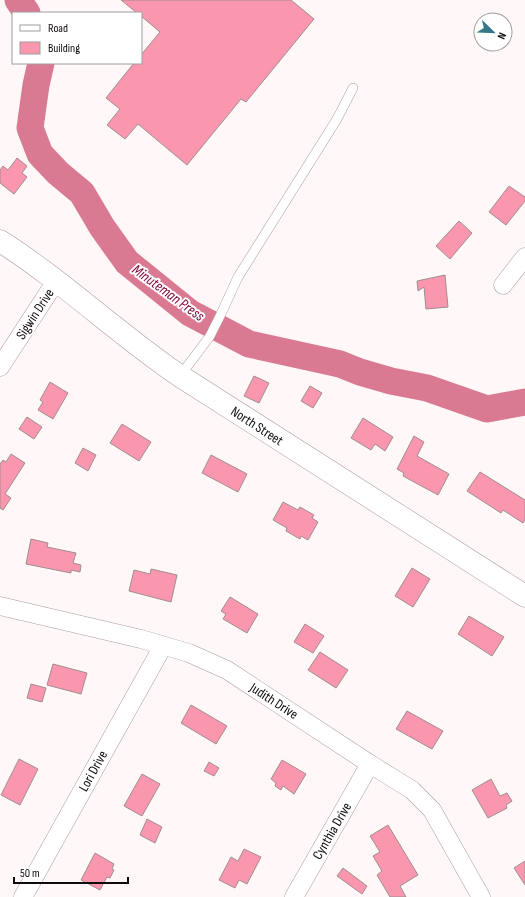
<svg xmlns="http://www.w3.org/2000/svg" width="525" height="897" font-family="'Sofia Sans Condensed',sans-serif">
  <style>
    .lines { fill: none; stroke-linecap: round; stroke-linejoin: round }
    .river { stroke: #da7a92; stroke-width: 27 }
    .building { fill: #fa97ae; stroke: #9f8d90 }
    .lane-casing { stroke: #ad9b9e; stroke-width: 10 }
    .street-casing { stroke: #ad9b9e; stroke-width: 19 }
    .secondary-casing { stroke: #ad9b9e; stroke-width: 23 }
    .lane { stroke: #fff; stroke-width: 9 }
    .street { stroke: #fff; stroke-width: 18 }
    .secondary { stroke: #fff; stroke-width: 22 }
    .labels { text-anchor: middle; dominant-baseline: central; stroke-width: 4; stroke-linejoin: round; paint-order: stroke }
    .street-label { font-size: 14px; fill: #100a0c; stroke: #fff }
    .water-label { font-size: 15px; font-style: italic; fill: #7e0438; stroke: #fff }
  </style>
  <rect width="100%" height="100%" fill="#fff7f8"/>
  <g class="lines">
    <g class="river">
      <polyline points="18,0 27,13"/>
      <polyline points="41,63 36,85 30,128 40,154 58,173 82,193 102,227 127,262 190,313 249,344 340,364 360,372 391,381 427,388 487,409 525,402"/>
    </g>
  </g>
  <g class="building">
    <polygon points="121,0 291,0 314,19 246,102 241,99 187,165 138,124 125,139 107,125 120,109 106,98 134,63 141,63 141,55 160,32 141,16 141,13 137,13"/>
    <polygon points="17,158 27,166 22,173 27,177 14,194 0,183 0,170 3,166 8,170"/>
    <polygon points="509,186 525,197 525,201 506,225 489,212"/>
    <polygon points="459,221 472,233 450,259 436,246"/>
    <polygon points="445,275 448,307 426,309 424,287 418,291 417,281"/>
    <polygon points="254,376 269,383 259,403 244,396"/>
    <polygon points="50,382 68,393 53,419 38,410 43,402 40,400"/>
    <polygon points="310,386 322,393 313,408 301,401"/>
    <polygon points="27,417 42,427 34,439 19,429"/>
    <polygon points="363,418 393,437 385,451 375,444 371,450 351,438"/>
    <polygon points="122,424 151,442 139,461 110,443"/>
    <polygon points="414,436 424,442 417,456 449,474 438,495 403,476 404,473 397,469"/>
    <polygon points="83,448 96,455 88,471 75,463"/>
    <polygon points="11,454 25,463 5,494 11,498 3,510 0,508 0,464 3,460 6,462"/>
    <polygon points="211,455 247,474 238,492 202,473"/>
    <polygon points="480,472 525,500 525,519 523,523 503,510 501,513 467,491"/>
    <polygon points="283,502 298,510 300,507 314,515 312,518 318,522 308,540 301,536 300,539 286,531 287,528 273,520"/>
    <polygon points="31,539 48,543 47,547 76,553 73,563 81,565 80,572 71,570 71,573 26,564"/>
    <polygon points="412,568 430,579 413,607 395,596"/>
    <polygon points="151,569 177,575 171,602 129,591 134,570 150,574"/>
    <polygon points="230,597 258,614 247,633 223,619 226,614 221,611"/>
    <polygon points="469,616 504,637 492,656 458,634"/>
    <polygon points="305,624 324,636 313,653 294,642"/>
    <polygon points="320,652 348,670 336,688 308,670"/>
    <polygon points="53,664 87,673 81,694 47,685"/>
    <polygon points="31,684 46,688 42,702 27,698"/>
    <polygon points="191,705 227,726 216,744 181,723"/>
    <polygon points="407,711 443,731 432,749 396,729"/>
    <polygon points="19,759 38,769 20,805 1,795"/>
    <polygon points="282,760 306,774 294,794 283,786 281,790 275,786 276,783 271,779"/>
    <polygon points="209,762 219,768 214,776 204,771"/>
    <polygon points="142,774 160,784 142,816 124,806"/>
    <polygon points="491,779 500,796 507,793 512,801 506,805 507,808 488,818 472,790"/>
    <polygon points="147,819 162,827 155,843 140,835"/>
    <polygon points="388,825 418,875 400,886 406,897 390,897 377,875 382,871 373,856 380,852 370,836"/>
    <polygon points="244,849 261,857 247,884 239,880 235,888 219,880 231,857 238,861"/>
    <polygon points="95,853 114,864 112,869 114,870 110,878 107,877 100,890 81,880"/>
    <polygon points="525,861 525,885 514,868"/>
    <polygon points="343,868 367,886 362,894 337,876"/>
  </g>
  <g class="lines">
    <g class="lane-casing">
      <polyline id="lane" points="180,376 210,336 221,314 238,277 337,119 353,88"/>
    </g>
    <g class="street-casing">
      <g id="street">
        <polyline points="503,285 525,257"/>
        <polyline points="0,367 56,281"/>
        <polyline points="0,606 141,639 189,653 227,670 370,764 412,790 432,810 481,897"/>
        <polyline points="23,897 163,646"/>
        <polyline points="294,897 370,764"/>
      </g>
    </g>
    <g class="secondary-casing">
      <path id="secondary" d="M0 241C63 281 118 334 180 376L525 596"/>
    </g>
    <use href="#lane" class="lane"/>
    <use href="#street" class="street"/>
    <use href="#secondary" class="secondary"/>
  </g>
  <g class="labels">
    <g class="street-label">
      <text transform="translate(35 314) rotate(-57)">Sigwin Drive</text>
      <text transform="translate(257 426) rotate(33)">North Street</text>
      <text transform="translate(274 701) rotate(33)">Judith Drive</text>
      <text transform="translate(93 771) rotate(-61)">Lori Drive</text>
      <text transform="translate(332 831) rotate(-60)">Cynthia Drive</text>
    </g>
    <g class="water-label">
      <text transform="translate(168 293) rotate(36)">Minuteman Press</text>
    </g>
  </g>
  <rect x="12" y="12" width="130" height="52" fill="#ffffff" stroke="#9f9d9e"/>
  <rect x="20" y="25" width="20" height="6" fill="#ffffff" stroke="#9f9d9e"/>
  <text x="48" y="32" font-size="12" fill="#100a0c">Road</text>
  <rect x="20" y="42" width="20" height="12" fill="#fa97ae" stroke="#9f9d9e"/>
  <text x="48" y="52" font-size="12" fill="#100a0c">Building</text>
  <g transform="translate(493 32) rotate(113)"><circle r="19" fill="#ffffff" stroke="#9f9d9e"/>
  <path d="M0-3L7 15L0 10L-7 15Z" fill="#357989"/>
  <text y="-6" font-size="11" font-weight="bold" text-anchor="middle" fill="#100a0c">N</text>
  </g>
  <path d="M14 877v6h114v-6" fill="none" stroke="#100a0c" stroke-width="2"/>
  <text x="20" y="877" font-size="12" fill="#100a0c" stroke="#ffffff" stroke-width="3" paint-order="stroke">50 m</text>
</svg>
